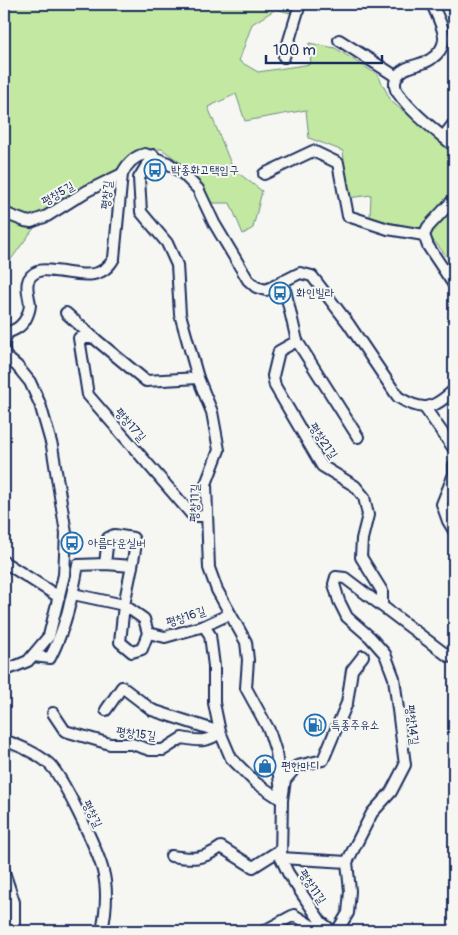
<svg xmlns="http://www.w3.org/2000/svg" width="458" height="935" font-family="Pangolin,'Poor Story',sans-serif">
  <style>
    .green { fill: #c2e8a2; stroke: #6e8c80 }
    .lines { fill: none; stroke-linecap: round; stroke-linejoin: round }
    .minor-casing { stroke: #1b2f5e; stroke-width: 14 }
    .minor { stroke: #f6f6f2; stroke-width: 10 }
    .labels { text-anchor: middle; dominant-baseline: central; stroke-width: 4; stroke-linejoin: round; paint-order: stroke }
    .poi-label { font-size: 12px; fill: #1b2f5e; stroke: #f6f6f2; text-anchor: start }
    .street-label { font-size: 12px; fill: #1b2f5e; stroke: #f6f6f2 }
  </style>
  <rect width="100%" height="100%" fill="#f6f6f2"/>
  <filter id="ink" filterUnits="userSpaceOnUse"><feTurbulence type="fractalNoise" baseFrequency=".02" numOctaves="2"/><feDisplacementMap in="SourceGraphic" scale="10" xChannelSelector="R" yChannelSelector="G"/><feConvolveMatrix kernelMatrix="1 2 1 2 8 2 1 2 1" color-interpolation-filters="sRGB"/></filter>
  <g filter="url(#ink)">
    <polygon class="green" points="4,4 293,4 290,13 276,9 252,24 239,61 258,72 311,64 309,43 335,48 378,75 391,101 454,153 454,266 436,243 411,227 370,218 371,195 348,198 343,151 309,138 306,110 245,121 236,94 208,107 233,169 262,191 253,228 243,234 230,203 212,203 190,170 162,149 148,149 125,166 123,171 48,209 9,262 4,262"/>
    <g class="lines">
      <g class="minor-casing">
        <g id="minor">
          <path d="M432 4C436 14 445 29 444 40 443 48 437 55 431 59 420 67 402 64 396 79 394 84 395 89 398 93 413 114 435 130 454 146"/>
          <polyline points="339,40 397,77"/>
          <polyline points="284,57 300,4"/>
          <polyline points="443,137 454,123"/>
          <polyline points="153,155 139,178 141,212 167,243 177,265 180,314 198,378 212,412 219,450 206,484 209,568 217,590 246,642 248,660 246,688 269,730 276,752 282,800 281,858 288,873 321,922 332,931"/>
          <polyline points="264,174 313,151 338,163 348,216 388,229 424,235"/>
          <polyline points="454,199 428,227 424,235 428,246 454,285"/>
          <polyline points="4,213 25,221 31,222 47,216 87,191 122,174"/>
          <polyline points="447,274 454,266"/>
          <polyline points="283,281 297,341 358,437"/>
          <polyline points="66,313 94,338"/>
          <polyline points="297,341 279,351 273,376 275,386 322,466 355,486 364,497 368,515 362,539 361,557 382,591 382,606 448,656 454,657"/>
          <path d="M4 343 7 333C11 331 18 329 21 325 26 321 30 310 30 304 28 292 22 277 39 271 43 269 49 271 54 271 76 273 101 283 114 258L122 174C127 164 135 156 145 154L168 163 182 173 198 189 214 223 248 280 256 287 266 290 300 273 312 276 348 323 398 397C424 413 433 409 454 390"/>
          <polyline points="4,348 5,356 17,366 30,382 40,404 52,446 66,533 64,575 49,636 28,661 4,671"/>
          <polyline points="198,378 146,381 94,338 79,338 88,395 193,516 206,516"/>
          <polyline points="425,408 454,449"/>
          <polyline points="454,465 454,474 442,504 448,521 454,531"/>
          <polyline points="4,562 59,597"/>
          <polyline points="73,594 124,605 144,619 148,633 142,649 132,652 120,642 124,605 132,566"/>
          <polyline points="148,633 165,637 204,626 230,614"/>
          <path d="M33 656 50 658C65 629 72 598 78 565L105 564 132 566 136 544 133 538 114 535 108 538 105 564"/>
          <polyline points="106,710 122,687 152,710 220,732 231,758 256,783 282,800 285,780 297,766 323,760 347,703 352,670 363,656"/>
          <path d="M53 713 65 731 110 744H132L150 750H163L182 738C197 741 208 743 220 732L214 703V666L210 635 204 626"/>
          <path d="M4 740C19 746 35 752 48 763 62 774 98 851 103 871 108 890 106 912 102 931"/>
          <path d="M171 856C192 859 203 860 221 847L253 867 280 850"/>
          <polyline points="281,858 347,862"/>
          <polyline points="4,872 14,902 14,931"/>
          <polyline points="264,931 294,915 312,926 327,927"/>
          <polyline points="337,931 348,913 350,891 347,862 372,813 391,792 405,765 394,678 385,654 370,637 347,617 339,601 334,584 336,577 345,578 382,606"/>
        </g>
      </g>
      <use href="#minor" class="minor"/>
    </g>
  </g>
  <defs>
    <g id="bus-ring" transform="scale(1.125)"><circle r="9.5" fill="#f6f6f2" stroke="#1f6fb2" stroke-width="1.5"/><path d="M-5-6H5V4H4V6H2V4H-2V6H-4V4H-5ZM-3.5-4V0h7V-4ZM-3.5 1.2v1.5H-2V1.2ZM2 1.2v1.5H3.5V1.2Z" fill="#1f6fb2"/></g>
    <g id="fuel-ring" transform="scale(1.125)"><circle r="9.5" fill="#f6f6f2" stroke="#1f6fb2" stroke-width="1.5"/><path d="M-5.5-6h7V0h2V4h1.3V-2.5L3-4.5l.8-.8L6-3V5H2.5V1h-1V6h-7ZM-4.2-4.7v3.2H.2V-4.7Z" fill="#1f6fb2"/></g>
    <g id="shop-ring" transform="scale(1.125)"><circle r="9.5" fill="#f6f6f2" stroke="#1f6fb2" stroke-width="1.5"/><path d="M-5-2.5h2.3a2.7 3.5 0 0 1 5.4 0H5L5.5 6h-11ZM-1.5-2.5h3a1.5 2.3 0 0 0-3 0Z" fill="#1f6fb2"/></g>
  </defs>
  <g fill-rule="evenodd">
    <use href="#bus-ring" x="155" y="170"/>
    <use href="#bus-ring" x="280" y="293"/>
    <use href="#bus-ring" x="72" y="543"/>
    <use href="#fuel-ring" x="315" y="725"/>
    <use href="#shop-ring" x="265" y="766"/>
  </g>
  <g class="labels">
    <g class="poi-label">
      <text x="171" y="170">박종화고택입구</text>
      <text x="296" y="293">화인빌라</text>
      <text x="88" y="543">아름다운실버</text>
      <text x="331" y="725">특종주유소</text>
      <text x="281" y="766">편한마디</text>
    </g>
    <g class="street-label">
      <text transform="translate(58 194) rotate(-30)">평창5길</text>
      <text transform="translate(107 195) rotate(-84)">평창길</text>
      <text transform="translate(130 425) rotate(49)">평창17길</text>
      <text transform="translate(323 441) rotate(56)">평창21길</text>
      <text transform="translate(195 503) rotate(-88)">평창11길</text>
      <text transform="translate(186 617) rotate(-18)">평창16길</text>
      <text transform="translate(412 725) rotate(83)">평창14길</text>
      <text transform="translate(136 734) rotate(7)">평창15길</text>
      <text transform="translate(92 814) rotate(63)">평창길</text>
      <text transform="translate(312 887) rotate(56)">평창11길</text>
    </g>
  </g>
  <rect width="458" height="935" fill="none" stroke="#f6f6f2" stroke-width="20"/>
  <rect x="10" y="10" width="438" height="915" fill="none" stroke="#1b2f5e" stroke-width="2" filter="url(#ink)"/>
  <path d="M266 55v8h116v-8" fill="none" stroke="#1b2f5e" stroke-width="2.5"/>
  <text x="273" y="55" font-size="15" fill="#1b2f5e" stroke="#f6f6f2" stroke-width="4" paint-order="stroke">100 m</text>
</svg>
